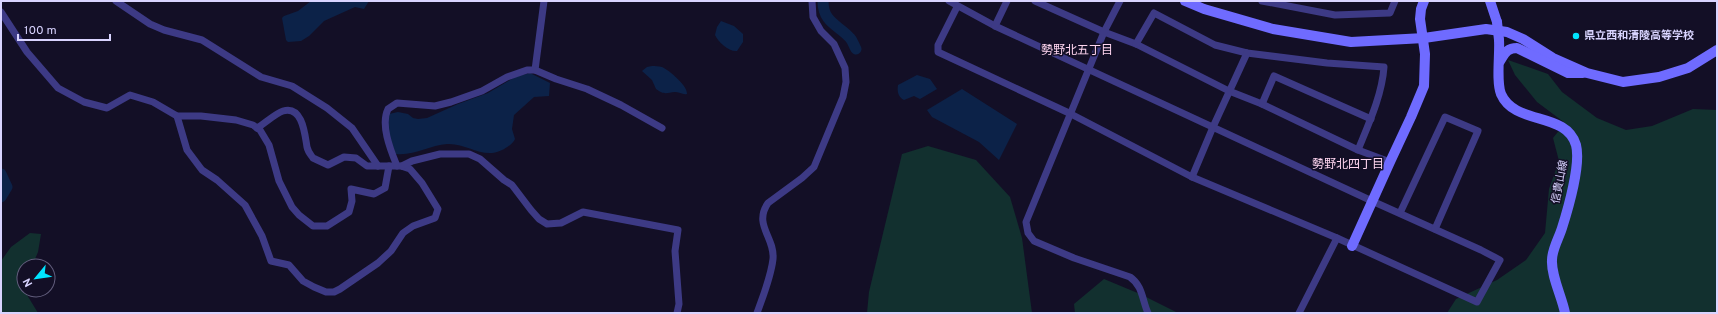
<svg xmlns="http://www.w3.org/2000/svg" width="1718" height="314" font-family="Overpass,'Noto Sans JP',sans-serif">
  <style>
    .green { fill: #12302f }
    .water { fill: #0c2248 }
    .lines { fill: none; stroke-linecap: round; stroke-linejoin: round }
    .river { stroke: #0c2248; stroke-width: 11 }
    .street { stroke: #3d3a85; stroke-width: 7 }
    .secondary { stroke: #6f6bff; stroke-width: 10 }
    .secondary-bridge { stroke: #6f6bff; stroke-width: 10 }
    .poi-dot { fill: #00e5ff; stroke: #130f26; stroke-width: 1.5 }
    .labels { text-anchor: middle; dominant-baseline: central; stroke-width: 3; stroke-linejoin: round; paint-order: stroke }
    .poi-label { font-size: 11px; font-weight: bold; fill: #d9d4ff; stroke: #130f26; text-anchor: start }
    .street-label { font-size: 11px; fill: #d9d4ff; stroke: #130f26 }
    .neighbourhood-label { font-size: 12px; fill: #ffd6f0; stroke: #130f26 }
  </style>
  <rect width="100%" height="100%" fill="#130f26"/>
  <g class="green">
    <polygon points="1508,60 1548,74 1562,92 1597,118 1626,130 1652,126 1693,109 1717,110 1717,313 1447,313 1456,299 1497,280 1526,260 1545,233 1549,189 1559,161 1553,138 1565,123 1537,102 1515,75"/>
    <polygon points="928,146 976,160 1010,197 1022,238 1032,313 867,313 869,292 902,154"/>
    <polygon points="30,233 41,234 38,252 32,266 24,266 24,290 38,313 1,313 1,261 11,247"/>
    <polygon points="1104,279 1140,294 1178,313 1075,313 1074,304"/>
  </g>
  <g class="water">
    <polygon points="311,1 369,1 364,9 355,7 324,21 309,36 301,41 288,42 286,40 282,18 284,16 298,11"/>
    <path d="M721 21 734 26 743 34V42L737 51C729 52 718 42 715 35L717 27Z"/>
    <path d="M652 66C655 66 658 66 662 67 669 70 688 86 687 94 683 95 679 92 675 92 666 93 664 95 656 89L652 80 642 71 647 67Z"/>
    <path d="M530 73 550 83 549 96 534 97 514 115 512 129 515 139C513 145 499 153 492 153 476 154 464 143 447 144 430 145 414 156 396 154L383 123 389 114 398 112 408 114 413 118 418 119 427 118 458 104 488 93 515 77Z"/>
    <path d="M917 75 930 79 937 89 920 99 914 96 904 100C898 97 897 91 898 85Z"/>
    <polygon points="962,89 1017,124 999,160 979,142 932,117 927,110"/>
  </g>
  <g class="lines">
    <g class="river">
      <path d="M823 1C823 23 839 25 850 38 853 41 854 46 856 49"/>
      <polyline points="1,174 7,187 1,197"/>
    </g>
    <g class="street">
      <polyline points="116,1 150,24 164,30 202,40 261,77 292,86 327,108 352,128 378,166"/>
      <polyline points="949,1 995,26 1372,201 1481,250 1500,260 1477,302 1337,238 1192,177 1069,113 938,52 938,45 957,7"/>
      <polyline points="1035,1 1104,32 1136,44 1229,91 1262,104 1358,150 1390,162"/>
      <path d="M1120 1 1104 32 1026 222 1028 233 1034 241 1074 258 1130 277C1143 286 1142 300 1148 313"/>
      <polyline points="1262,1 1335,15 1390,13 1395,1"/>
      <polyline points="1,12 27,52 58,88 84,102 107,108 130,95 153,102 177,116 201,116 236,120 253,125 260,130 269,145 279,181 292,207 299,215 313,226 327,226 349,212 352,201 351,189 374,194 385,188 389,166"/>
      <polyline points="995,26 1007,1"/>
      <path d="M1136 44 1154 13 1215 45 1247 53 1327 63 1384 67C1382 95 1369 123 1358 150"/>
      <polyline points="535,70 544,1"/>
      <polyline points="1262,104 1274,76 1371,119"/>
      <path d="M177 116 187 150 202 170 217 180 245 205 262 236 271 261 289 265 303 281 314 287 326 292H334L340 289 378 263 391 251 403 233 413 226 435 218 438 209 422 183 410 169 401 166H367L356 158 344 157 328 165 313 158C311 155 308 152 307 147 305 136 303 105 283 111 276 113 264 124 257 128"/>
      <path d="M397 166C391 151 380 125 388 109L397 103 435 106 451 102 482 91 507 77 527 70H535L556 79 587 89 621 105 662 128"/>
      <polyline points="402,166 412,161 440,154 469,154 480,159 504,180 512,185 531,210 539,219 547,224 561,223 583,212 678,230 675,251 679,304 677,313"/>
      <polyline points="1192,177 1213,127 1247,53"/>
      <polyline points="1400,213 1445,117 1478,131 1435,229"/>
      <path d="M757 313C763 296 771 277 773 259 775 237 753 225 768 203L802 178 814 167 843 97 846 82 845 68 834 44 821 31 813 17 812 1"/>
      <polyline points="1299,313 1337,238"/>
    </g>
    <g class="secondary">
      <polyline points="1185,1 1204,9 1273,29 1351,42 1424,38 1486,29 1507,32 1523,39 1553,58 1587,73 1623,82 1659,77 1688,68 1717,50"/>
      <polyline points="1490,1 1497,22"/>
      <path d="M1499 40C1500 54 1496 82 1501 94 1515 126 1566 111 1576 145 1581 164 1568 209 1562 228 1559 238 1552 249 1552 260 1551 276 1562 297 1565 313"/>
      <path d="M1500 61C1505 53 1507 48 1517 48L1568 73H1583"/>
      <polyline points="1352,246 1390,162 1411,117 1424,86 1425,54 1420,19 1421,9 1424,1"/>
    </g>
    <polyline class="secondary-bridge" points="1497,22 1499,40"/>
  </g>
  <circle class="poi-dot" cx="1576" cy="36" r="4"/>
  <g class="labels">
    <g class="poi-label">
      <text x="1584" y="36">県立西和清陵高等学校</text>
    </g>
    <g class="street-label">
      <text transform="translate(1560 182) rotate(-79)">信貴山線</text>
    </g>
    <g class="neighbourhood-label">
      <text x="1077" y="51">勢野北五丁目</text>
      <text x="1348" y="165">勢野北四丁目</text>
    </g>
  </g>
  <rect width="1718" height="314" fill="none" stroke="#d9d4ff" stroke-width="4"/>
  <g transform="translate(36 278) rotate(241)"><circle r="19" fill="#130f26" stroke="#625e7d"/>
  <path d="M0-3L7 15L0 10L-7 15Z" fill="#00e5ff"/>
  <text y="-6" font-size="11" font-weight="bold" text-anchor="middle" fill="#d9d4ff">N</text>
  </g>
  <path d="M18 34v6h92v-6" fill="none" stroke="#d9d4ff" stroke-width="2"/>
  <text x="24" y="34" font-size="12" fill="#d9d4ff" stroke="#130f26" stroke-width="3" paint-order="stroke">100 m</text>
</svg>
